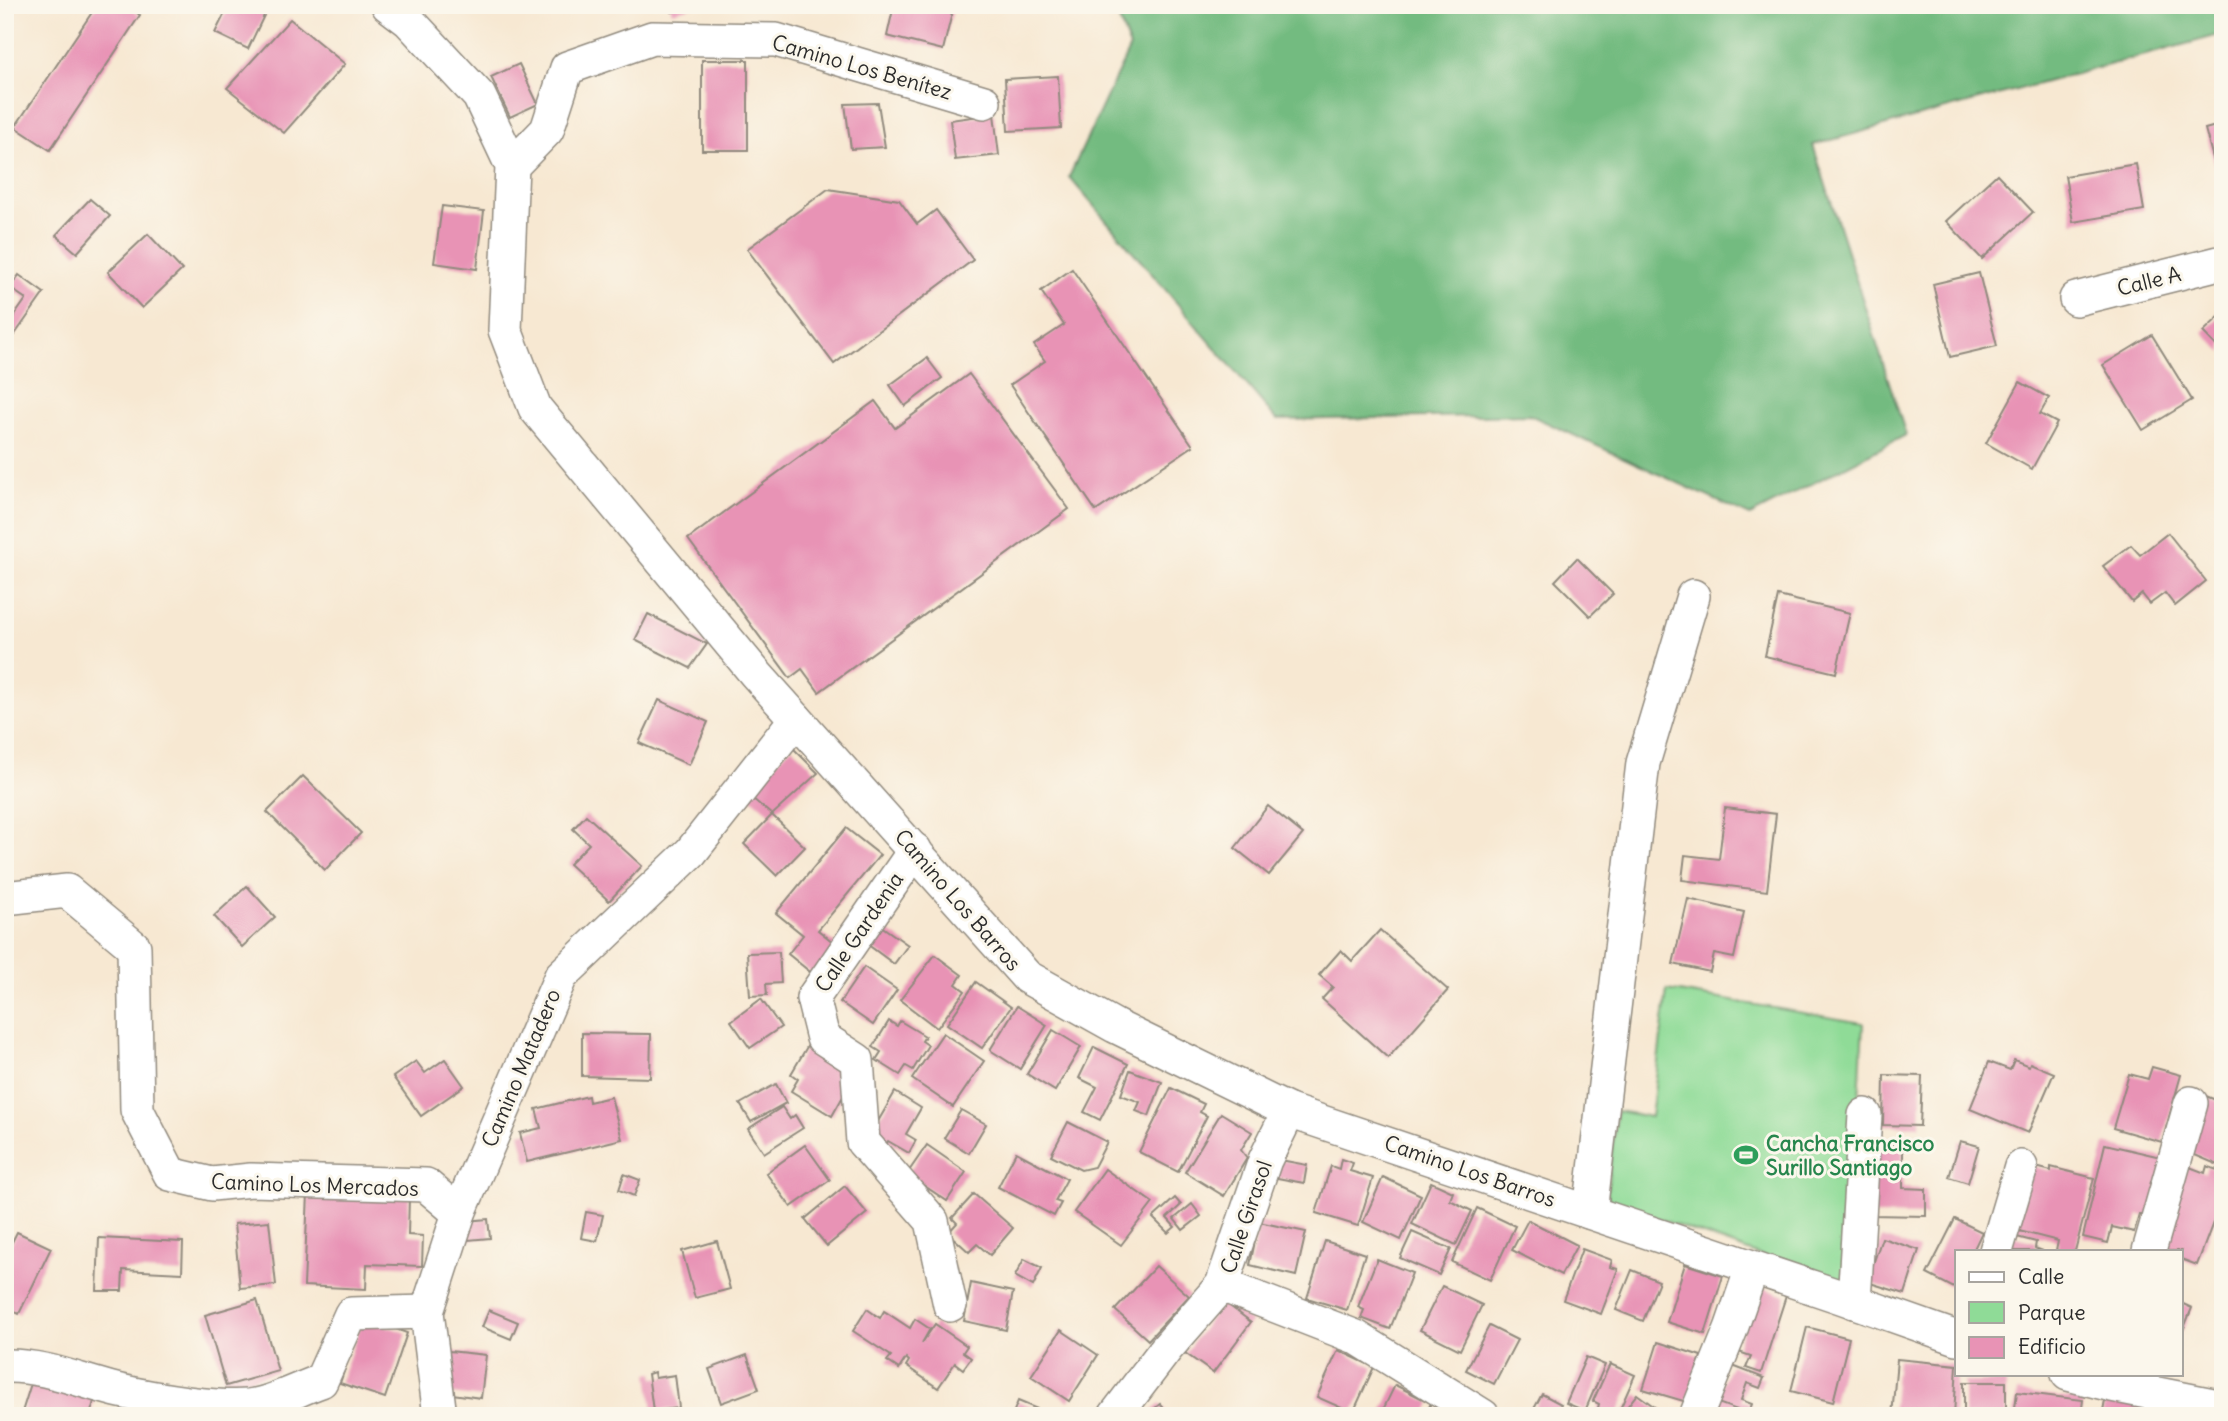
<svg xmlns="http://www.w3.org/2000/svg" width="2228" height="1421" font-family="Delius,sans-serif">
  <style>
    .green { fill: #8fdb97; stroke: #5d8361; stroke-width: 2 }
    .forest { fill: #73bb80; stroke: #4f7356; stroke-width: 2 }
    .building { fill: #e893b5 }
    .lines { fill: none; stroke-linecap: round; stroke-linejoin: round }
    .minor-casing { stroke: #918a7e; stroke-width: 36 }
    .minor { stroke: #fff; stroke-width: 33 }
    .labels { text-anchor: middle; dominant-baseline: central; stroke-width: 6; stroke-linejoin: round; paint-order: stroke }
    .street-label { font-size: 21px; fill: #2b2b2b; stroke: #fbf7ec }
    .leisure-label { font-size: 21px; font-weight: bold; fill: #27864d; stroke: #fbf7ec; text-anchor: start }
  </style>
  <rect width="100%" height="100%" fill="#fbf7ec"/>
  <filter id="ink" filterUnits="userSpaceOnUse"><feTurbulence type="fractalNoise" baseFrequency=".0143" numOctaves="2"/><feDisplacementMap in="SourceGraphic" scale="14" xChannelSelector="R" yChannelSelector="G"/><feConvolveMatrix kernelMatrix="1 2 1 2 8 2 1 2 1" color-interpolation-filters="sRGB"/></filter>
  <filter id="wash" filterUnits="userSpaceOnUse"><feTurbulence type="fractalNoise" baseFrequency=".00686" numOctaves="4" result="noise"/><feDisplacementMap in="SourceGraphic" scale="28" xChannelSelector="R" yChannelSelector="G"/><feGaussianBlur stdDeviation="1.57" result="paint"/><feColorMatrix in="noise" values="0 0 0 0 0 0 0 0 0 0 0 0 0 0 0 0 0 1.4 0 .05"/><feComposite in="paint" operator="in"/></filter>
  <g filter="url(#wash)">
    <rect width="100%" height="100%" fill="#f7e8d2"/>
    <polygon class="green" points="1667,990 1863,1023 1849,1287 1609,1201 1607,1191 1617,1111 1651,1117"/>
    <polygon class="forest" points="1113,5 2223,5 2223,34 1813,145 1906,435 1750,516 1530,415 1277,420 1069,177 1130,47"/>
    <g id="blocks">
      <g class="building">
        <polygon points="97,5 125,5 140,15 50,150 15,127"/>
        <polygon points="229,5 269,5 248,49 215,33"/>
        <polygon points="670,5 696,5 696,6 672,12"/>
        <polygon points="894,5 954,5 943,50 887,36"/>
        <rect x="966" y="5" width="43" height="3"/>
        <polygon points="290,19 345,64 284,133 227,88"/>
        <rect x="702" y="60" width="46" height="90"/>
        <polygon points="519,64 538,104 510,117 491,77"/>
        <polygon points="1058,76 1061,128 1008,131 1005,79"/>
        <polygon points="878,103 885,147 851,149 845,104"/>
        <polygon points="994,114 999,155 955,160 950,120"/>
        <polygon points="2223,124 2223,191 2222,191 2205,129"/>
        <polygon points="2136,164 2144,210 2073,222 2065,176"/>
        <polygon points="1997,174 2033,212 1982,259 1946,221"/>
        <polygon points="828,189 899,200 917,224 936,210 973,260 834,364 747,249"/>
        <polygon points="90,199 110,216 77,253 56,235"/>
        <polygon points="442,206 484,211 477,269 434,263"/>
        <polygon points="148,234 182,270 142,308 108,272"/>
        <polygon points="1072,269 1193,446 1096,511 1010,385 1045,361 1034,345 1064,325 1041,291"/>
        <polygon points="1979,273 1997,346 1950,357 1933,284"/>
        <polygon points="19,275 44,293 11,340 5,336 5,329 26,299 10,288"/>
        <polygon points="2223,313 2223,353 2203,332"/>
        <polygon points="2152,335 2192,400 2143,430 2103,365"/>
        <polygon points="927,358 942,378 905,406 890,385"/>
        <polygon points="969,374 1069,509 819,692 802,669 790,678 688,539 875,401 895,428"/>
        <polygon points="2020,382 2049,398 2040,414 2057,423 2032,469 1986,443"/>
        <polygon points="2168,533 2206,581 2175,606 2165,593 2150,604 2142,594 2132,602 2103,566 2131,545 2140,555"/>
        <polygon points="1577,558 1613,594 1590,616 1555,581"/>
        <polygon points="1778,596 1850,613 1836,673 1765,656"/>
        <polygon points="648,614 707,644 690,668 635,640"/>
        <polygon points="659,700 708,722 689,765 639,743"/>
        <polygon points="792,747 818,773 772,815 746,793"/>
        <polygon points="303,776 361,833 325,870 267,812"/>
        <polygon points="1268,806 1303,834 1269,875 1235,848"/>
        <polygon points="1725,808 1776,814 1767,891 1682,880 1685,855 1719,859"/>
        <polygon points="586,815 642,866 609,901 569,864 589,844 573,829"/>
        <polygon points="772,815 805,847 777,876 744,844"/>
        <polygon points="846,828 880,855 818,930 838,946 814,975 788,954 803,935 776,913"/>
        <polygon points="247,886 275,917 242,947 214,916"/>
        <polygon points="1688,899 1744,912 1734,958 1714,954 1710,972 1673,964"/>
        <polygon points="881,926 908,945 894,964 867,944"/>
        <polygon points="1380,930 1448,990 1388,1058 1322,999 1333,987 1319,975 1341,950 1352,961"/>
        <polygon points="779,952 781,983 766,984 767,995 750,996 747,953"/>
        <polygon points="935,955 962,975 956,984 965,991 937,1028 900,1000"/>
        <polygon points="864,967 897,990 873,1025 840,1002"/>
        <polygon points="976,982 1011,1007 982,1048 947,1024"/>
        <polygon points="761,999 781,1027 750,1048 731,1021"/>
        <polygon points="1017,1006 1047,1025 1020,1069 990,1050"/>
        <polygon points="889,1021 897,1026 900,1021 925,1036 922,1041 928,1045 913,1070 906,1066 900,1075 876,1060 881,1052 873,1047"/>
        <polygon points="1053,1030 1081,1047 1055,1091 1027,1074"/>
        <polygon points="582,1033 651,1034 650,1078 582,1076"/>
        <polygon points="943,1033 984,1061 953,1107 912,1079"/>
        <polygon points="808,1045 851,1070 846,1091 832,1116 791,1091 798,1079 791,1074"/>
        <polygon points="1094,1047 1128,1064 1100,1120 1084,1112 1097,1087 1079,1078"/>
        <polygon points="445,1059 464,1086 421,1116 393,1077 416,1061 425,1073"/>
        <polygon points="2014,1060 2029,1066 2030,1063 2054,1073 2028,1133 1970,1109 1989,1062 2010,1070"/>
        <polygon points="2152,1067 2181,1075 2162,1142 2113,1128 2129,1074 2148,1079"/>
        <polygon points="1130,1070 1162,1082 1149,1116 1136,1111 1140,1102 1121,1095"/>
        <polygon points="1884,1075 1922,1076 1920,1126 1883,1125"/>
        <polygon points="776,1084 786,1103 751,1122 740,1104"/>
        <polygon points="1171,1088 1204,1104 1200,1112 1207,1116 1178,1172 1139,1152"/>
        <polygon points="895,1092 921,1108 906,1134 916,1140 909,1153 888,1141 885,1146 869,1137"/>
        <polygon points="588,1096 589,1102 611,1097 622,1139 527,1162 520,1133 541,1128 536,1109"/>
        <polygon points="2206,1096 2223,1103 2223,1167 2183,1150"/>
        <polygon points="782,1107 790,1119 795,1115 803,1128 764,1153 748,1129"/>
        <polygon points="961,1110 986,1124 969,1153 944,1138"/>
        <polygon points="1221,1113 1252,1132 1241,1150 1247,1158 1224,1196 1185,1172"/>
        <polygon points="1068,1122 1107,1142 1094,1167 1081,1170 1051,1155"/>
        <polygon points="1960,1141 1979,1146 1968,1183 1949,1177"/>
        <polygon points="1871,1144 1903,1145 1903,1188 1926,1189 1926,1216 1870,1215"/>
        <polygon points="2105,1144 2165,1158 2151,1217 2139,1215 2134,1232 2112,1227 2108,1243 2083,1237"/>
        <polygon points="805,1145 830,1180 791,1207 766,1173"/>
        <polygon points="927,1145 966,1172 947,1201 907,1174"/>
        <polygon points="1016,1152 1067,1179 1055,1201 1061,1203 1054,1216 998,1187"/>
        <polygon points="1275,1159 1307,1165 1304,1183 1272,1177"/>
        <polygon points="1341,1159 1353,1163 1350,1171 1373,1178 1358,1226 1316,1213 1331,1166 1339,1169"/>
        <polygon points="2032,1166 2051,1171 2051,1167 2094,1178 2075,1251 2056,1251 2058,1241 2015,1230"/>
        <polygon points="2187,1166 2205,1173 2207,1166 2222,1172 2219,1180 2223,1182 2223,1196 2197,1265 2181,1259 2181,1251 2159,1251"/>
        <polygon points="1105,1169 1153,1203 1121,1245 1074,1212"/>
        <polygon points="624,1174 640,1180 634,1196 619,1190"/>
        <polygon points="1383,1177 1421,1195 1401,1240 1363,1222"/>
        <polygon points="1431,1182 1453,1192 1450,1200 1472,1211 1456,1245 1412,1224"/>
        <polygon points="845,1186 867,1213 827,1246 805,1219"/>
        <polygon points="308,1193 409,1197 408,1235 423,1236 422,1266 367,1264 366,1289 304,1286"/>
        <polygon points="974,1194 1013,1228 990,1255 977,1244 969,1252 948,1233 957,1223 952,1218"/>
        <polygon points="1175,1198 1181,1205 1167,1218 1175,1227 1168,1233 1153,1218"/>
        <polygon points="1192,1204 1201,1216 1183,1230 1174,1219"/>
        <polygon points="1477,1208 1515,1226 1490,1280 1452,1262"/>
        <polygon points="586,1212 603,1215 597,1241 581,1238"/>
        <polygon points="488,1219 490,1238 468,1240 466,1221"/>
        <polygon points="1955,1219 1982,1232 1973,1251 1957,1251 1957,1283 1954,1288 1927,1274"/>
        <polygon points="1528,1220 1577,1245 1561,1275 1512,1250"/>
        <polygon points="269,1221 276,1285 240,1288 234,1224"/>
        <polygon points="1259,1222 1306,1232 1296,1276 1250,1265"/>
        <polygon points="17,1232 51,1248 19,1314 5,1307 5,1256"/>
        <polygon points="1412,1232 1451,1249 1439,1275 1400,1258"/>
        <polygon points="2013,1236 2036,1242 2035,1248 2043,1251 2009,1251"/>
        <polygon points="99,1238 183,1242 182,1273 123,1270 122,1291 97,1291"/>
        <polygon points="1882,1238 1919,1250 1905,1294 1867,1282"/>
        <polygon points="717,1241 730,1289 695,1298 682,1251"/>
        <polygon points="1325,1241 1365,1254 1347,1310 1307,1298"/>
        <polygon points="1582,1249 1612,1260 1610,1267 1618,1269 1601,1314 1563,1300"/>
        <polygon points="1024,1259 1042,1268 1033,1286 1015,1276"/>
        <polygon points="1377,1259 1412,1273 1390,1329 1361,1318 1364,1310 1358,1307"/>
        <polygon points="1685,1264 1723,1276 1705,1334 1667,1322"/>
        <polygon points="1156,1266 1189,1296 1148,1340 1115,1310"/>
        <polygon points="1632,1270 1659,1281 1643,1321 1616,1310"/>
        <polygon points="971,1283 1013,1292 1006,1330 964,1321"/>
        <polygon points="1442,1286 1482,1305 1460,1350 1420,1330"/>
        <polygon points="1757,1286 1786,1296 1761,1373 1746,1368 1751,1356 1736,1351"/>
        <polygon points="257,1300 278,1371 226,1386 205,1315"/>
        <polygon points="1223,1301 1251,1322 1213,1373 1185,1353"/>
        <polygon points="2181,1303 2192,1308 2181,1335"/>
        <polygon points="867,1309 880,1318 884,1311 910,1328 915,1319 930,1329 922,1343 935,1324 967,1346 963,1352 971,1358 963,1369 955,1363 938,1388 906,1366 909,1361 906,1358 899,1369 887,1361 891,1356 853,1331"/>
        <polygon points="489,1310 518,1322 511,1339 482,1327"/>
        <polygon points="363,1318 407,1333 385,1398 340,1383"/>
        <polygon points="1489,1326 1517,1340 1494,1384 1466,1370"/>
        <polygon points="1807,1327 1849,1338 1833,1402 1791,1391"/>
        <polygon points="1061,1330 1098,1355 1069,1401 1031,1376"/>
        <polygon points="1658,1342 1701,1356 1687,1402 1643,1389"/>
        <polygon points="1338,1350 1374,1367 1353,1413 1317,1397"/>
        <polygon points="449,1351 486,1355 481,1398 445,1393"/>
        <polygon points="747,1355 759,1389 721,1403 709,1369"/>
        <polygon points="1586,1357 1605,1365 1585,1411 1566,1403"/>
        <polygon points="1897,1359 1957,1365 1954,1416 1892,1416"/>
        <polygon points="1610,1364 1635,1375 1617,1416 1596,1416 1599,1404 1593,1401"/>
        <polygon points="1730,1365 1764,1378 1760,1388 1747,1383 1741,1400 1752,1404 1748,1414 1715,1402"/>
        <polygon points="654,1372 655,1378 675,1375 679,1408 653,1411 648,1374"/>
        <polygon points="34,1374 96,1394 90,1416 35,1416 22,1412"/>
        <rect x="1964" y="1382" width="42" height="34"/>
        <polygon points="1395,1385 1431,1403 1425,1416 1380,1416"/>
        <polygon points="2017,1392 2083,1400 2081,1416 2014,1416"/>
        <polygon points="1542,1394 1561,1404 1555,1416 1530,1416"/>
        <polygon points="1637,1394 1667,1416 1620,1416"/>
        <polygon points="2105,1400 2162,1411 2161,1416 2102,1416"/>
        <polygon points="1018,1401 1054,1416 1012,1416"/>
        <polygon points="1160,1404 1171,1416 1146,1416"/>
      </g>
    </g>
  </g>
  <g filter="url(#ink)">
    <use href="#blocks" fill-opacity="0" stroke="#918a7e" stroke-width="2"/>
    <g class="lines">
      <g class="minor-casing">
        <g id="minor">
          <polyline points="388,5 409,21 479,96 512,166 505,330 535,408 755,673 1027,977 1115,1026 1289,1111 1838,1296 1957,1338"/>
          <polyline points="512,166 547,130 567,68 652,38 776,40 984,102"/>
          <polyline points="2076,299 2223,262"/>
          <polyline points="915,850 813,998 823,1038 857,1060 863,1142 932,1221 950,1305"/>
          <polyline points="5,898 67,891 134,947 137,1110 170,1174 212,1184 251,1180 426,1185 459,1213"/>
          <polyline points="1590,1212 1643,763 1693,596"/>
          <polyline points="1996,1251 2021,1167"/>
          <polyline points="2149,1251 2191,1103"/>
          <polyline points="1222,1285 1356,1337 1483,1416"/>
          <polyline points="1854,1302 1865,1115"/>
          <path d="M5 1366C44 1365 79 1381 116 1390 149 1398 228 1412 260 1404 280 1399 301 1388 321 1381L351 1314 427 1312"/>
          <polyline points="2068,1374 2112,1385 2223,1407"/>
          <polyline points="440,1416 427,1312 459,1213 561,976 691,852 796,719"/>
          <polyline points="1115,1416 1166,1349 1222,1285 1265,1160 1289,1111"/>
          <polyline points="1696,1416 1731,1329 1752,1268"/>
        </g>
      </g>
      <use href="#minor" class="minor"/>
    </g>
  </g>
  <defs>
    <g id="stadium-bare" transform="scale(1.89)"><path d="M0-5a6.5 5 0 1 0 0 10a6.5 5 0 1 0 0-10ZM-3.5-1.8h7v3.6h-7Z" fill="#2e9e5b" stroke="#fbf7ec" stroke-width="2.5" paint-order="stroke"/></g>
  </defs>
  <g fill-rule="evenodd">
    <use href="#stadium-bare" x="1746" y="1155"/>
  </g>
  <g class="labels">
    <g class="street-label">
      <text transform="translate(862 67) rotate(16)">Camino Los Benítez</text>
      <text transform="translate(2149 281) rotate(-14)">Calle A</text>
      <text transform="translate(958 900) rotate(49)">Camino Los Barros</text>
      <text transform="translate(859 932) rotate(-56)">Calle Gardenia</text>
      <text transform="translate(521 1068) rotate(-67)">Camino Matadero</text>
      <text transform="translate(1470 1171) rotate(19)">Camino Los Barros</text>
      <text transform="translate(315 1185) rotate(2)">Camino Los Mercados</text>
      <text transform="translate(1246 1217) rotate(-71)">Calle Girasol</text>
    </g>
    <g class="leisure-label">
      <text x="1766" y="1143">Cancha Francisco<tspan x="1766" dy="24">Surillo Santiago</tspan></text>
    </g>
  </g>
  <rect width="2228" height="1421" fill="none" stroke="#fbf7ec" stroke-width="28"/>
  <rect x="1955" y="1250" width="228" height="126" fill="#fbf7ec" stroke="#a8a59f" stroke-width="2"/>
  <rect x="1969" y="1272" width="35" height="10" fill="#ffffff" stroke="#a8a59f" stroke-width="2"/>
  <text x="2018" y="1284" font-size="21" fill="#2b2b2b">Calle</text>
  <rect x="1969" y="1302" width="35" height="21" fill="#8fdb97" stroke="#a8a59f" stroke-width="2"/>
  <text x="2018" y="1320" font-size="21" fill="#2b2b2b">Parque</text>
  <rect x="1969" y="1337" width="35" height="21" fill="#e893b5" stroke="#a8a59f" stroke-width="2"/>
  <text x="2018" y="1354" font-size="21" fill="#2b2b2b">Edificio</text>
</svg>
